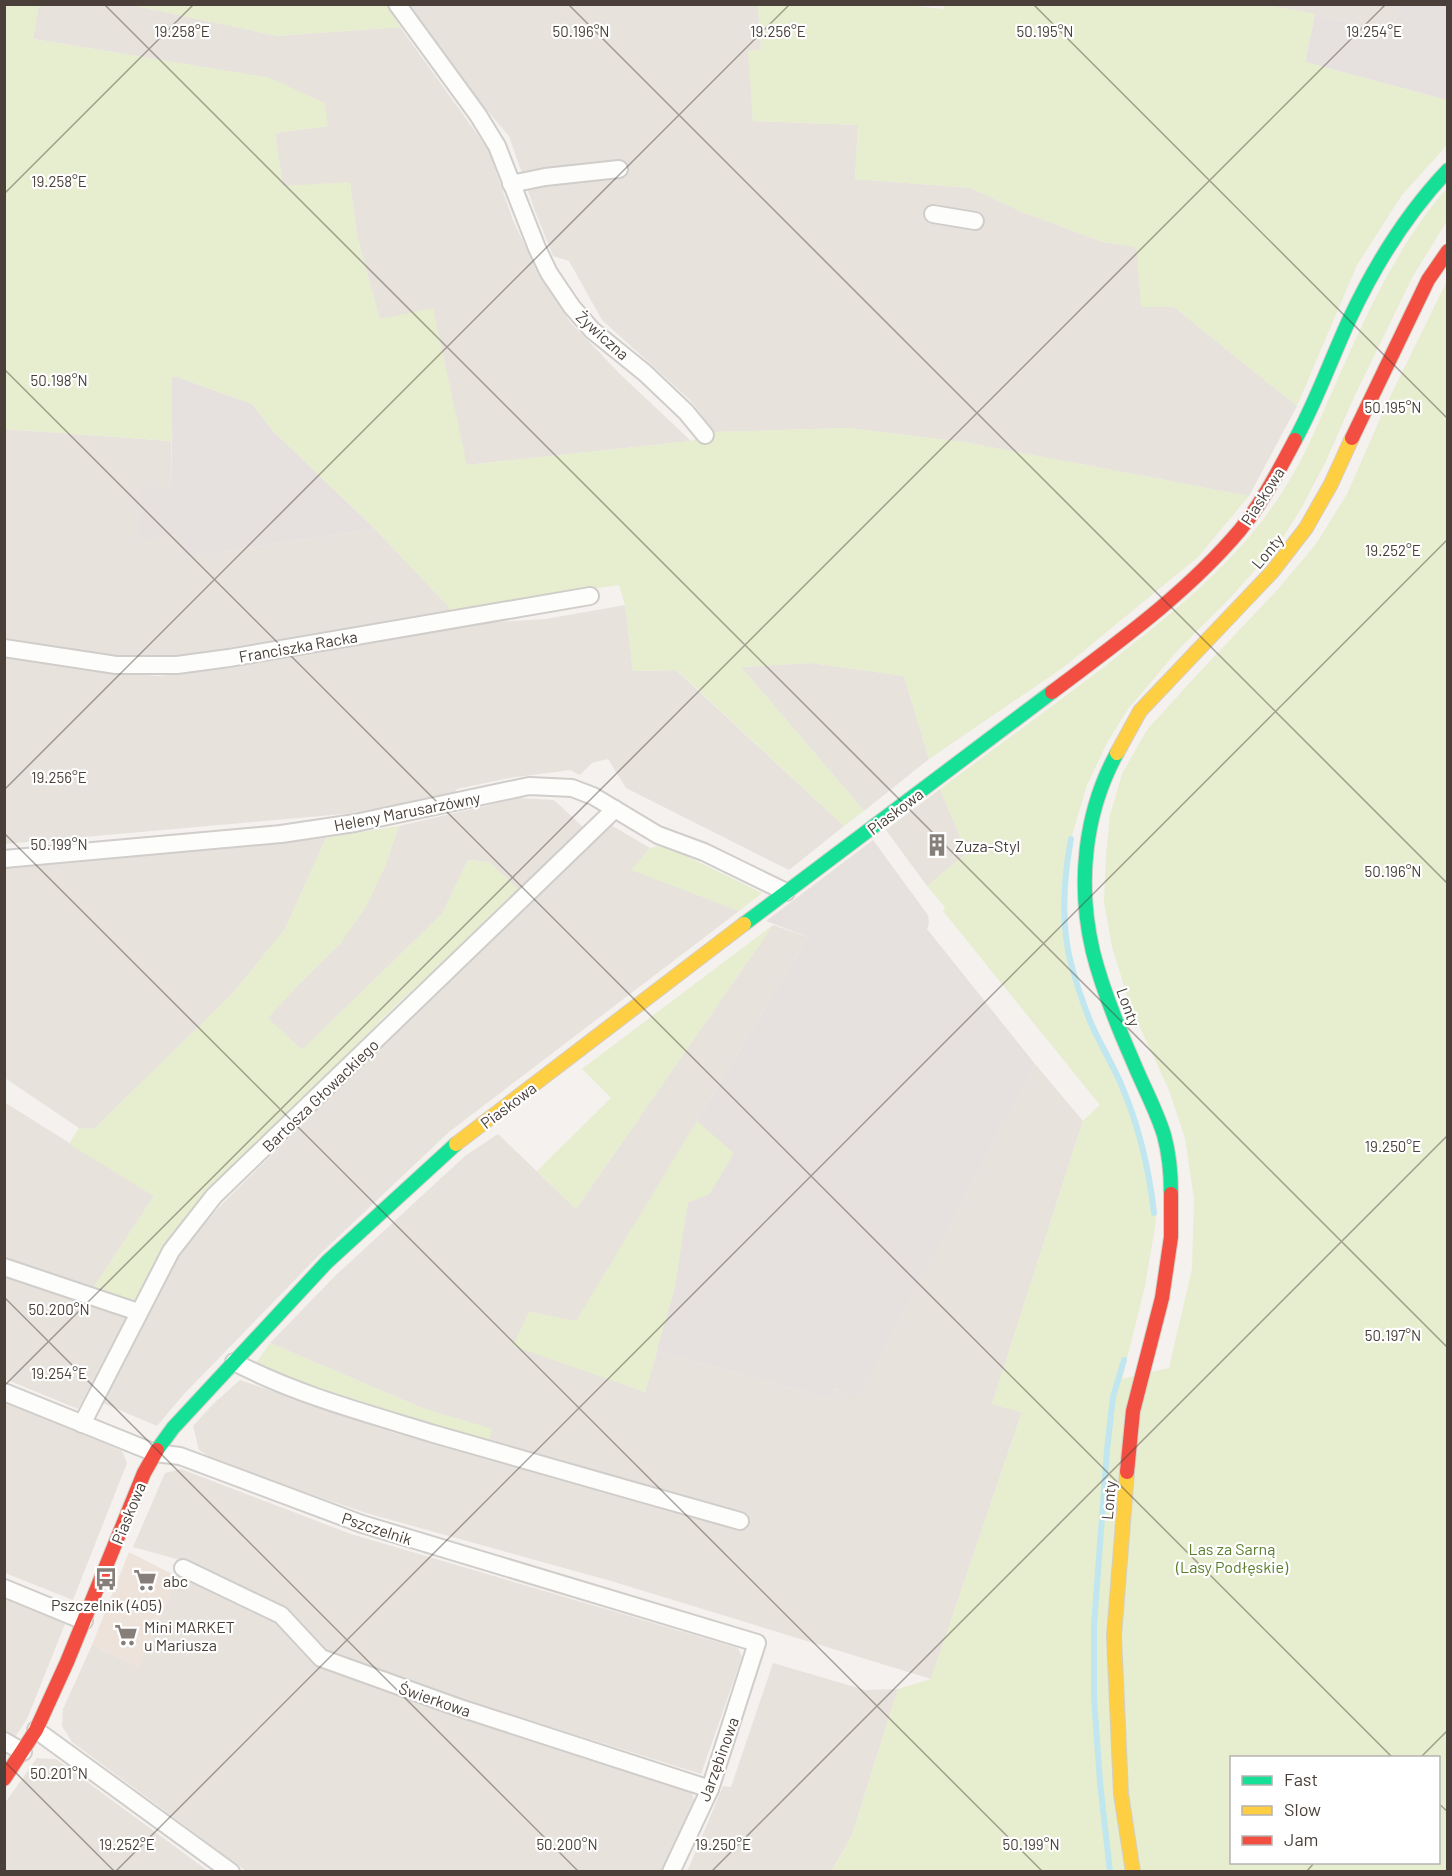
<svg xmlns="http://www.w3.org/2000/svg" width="1452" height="1876" font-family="Barlow,sans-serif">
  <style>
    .residential { fill: #e7e2dc }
    .commercial { fill: #eee3db }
    .industrial { fill: #e6e1de }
    .green { fill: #e7edcf; fill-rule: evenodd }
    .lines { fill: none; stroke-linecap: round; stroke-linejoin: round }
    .stream { stroke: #c0e6ef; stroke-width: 6 }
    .street-casing { stroke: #d0cdca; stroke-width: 20 }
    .fast-casing { stroke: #d4cec6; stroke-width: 16 }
    .slow-casing { stroke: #d4cec6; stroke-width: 16 }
    .jam-casing { stroke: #d4cec6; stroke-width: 16 }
    .street { stroke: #fdfdfc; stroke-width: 16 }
    .fast { stroke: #16e098; stroke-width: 14 }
    .slow { stroke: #ffcf43; stroke-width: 14 }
    .jam { stroke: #f24e42; stroke-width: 14 }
    .ticks { fill: none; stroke: #4a4039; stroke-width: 1.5; stroke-opacity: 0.45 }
    .labels { text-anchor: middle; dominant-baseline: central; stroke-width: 4.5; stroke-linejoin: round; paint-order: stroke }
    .street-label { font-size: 16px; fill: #4a4039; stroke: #fff }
    .poi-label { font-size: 16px; fill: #4a4039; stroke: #fff; text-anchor: start }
    .park-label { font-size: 16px; fill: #5b7d2c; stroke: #fff }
    .ticks-label { font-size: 15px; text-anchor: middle; fill: #4a4039; stroke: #fff; stroke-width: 4.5; stroke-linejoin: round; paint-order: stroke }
  </style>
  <rect width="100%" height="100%" fill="#f4f1ee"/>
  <g class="residential">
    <polygon points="39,4 131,5 278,36 400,27 488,149 513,220 536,269 570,322 620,374 691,441 466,465 433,309 380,320 357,236 350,182 283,187 275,133 328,126 270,78 33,39"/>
    <polygon points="410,5 774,5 758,6 761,50 749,51 753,121 858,125 855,179 971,188 1022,212 1103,242 1136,247 1174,307 1297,406 1249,496 964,442 848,428 714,432 690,400 602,320 569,261 553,256 535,211 509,136 472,93"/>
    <polygon points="1262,5 1400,5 1391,33 1315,14"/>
    <polygon points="4,429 171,441 172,489 138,538 179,535 181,558 375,529 452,610 309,639 175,656 115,656 5,638"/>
    <polygon points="625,605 633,671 676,670 844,826 789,870 626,788 608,759 592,763 580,775 570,770 509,778 457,789 453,794 354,813 5,844 5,657 116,673 159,676 213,670 496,622 546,619"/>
    <polygon points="812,663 904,676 929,759 864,811 741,667"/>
    <polygon points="940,789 967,853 927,886 886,830"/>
    <polygon points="520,798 554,800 585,829 521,892 489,862 468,860 442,914 302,1050 267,1018 304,979 340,944 384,869 399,826"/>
    <polygon points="609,824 650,848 632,869 739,911 449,1132 320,1254 184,1394 157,1426 103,1403 143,1316 177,1255 223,1203"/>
    <polygon points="326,838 285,929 233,993 94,1129 79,1128 5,1078 4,866"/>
    <polygon points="773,925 808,937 576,1321 529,1312 514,1345 645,1392 657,1351 828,1398 834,1388 856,1399 1035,1064 1083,1121 992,1404 1022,1412 931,1679 611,1581 366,1513 218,1463 199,1450 193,1426 213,1404 240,1380 397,1434 567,1477 744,1528 748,1514 488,1445 491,1429 422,1408 270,1343 336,1275 465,1156 498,1134 576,1209"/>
    <polygon points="4,1102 154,1196 92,1290 5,1258"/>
    <polygon points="4,1273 127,1317 78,1409 5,1379"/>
    <polygon points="5,1402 122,1451 127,1463 73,1600 5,1573"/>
    <polygon points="181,1469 351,1534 738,1648 742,1657 701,1774 459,1698 327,1651 287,1608 184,1561 133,1547 165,1473"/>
    <polygon points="178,1577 273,1620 312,1662 456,1713 691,1791 694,1800 662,1871 246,1871 72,1742 62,1726 63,1709 92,1645 138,1666"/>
    <polygon points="5,1599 65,1624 27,1719 5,1752"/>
    <polygon points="773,1663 865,1690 898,1689 852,1835 832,1871 687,1872 723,1786 731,1787"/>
    <polygon points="37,1758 56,1759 208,1871 5,1871 5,1803"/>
  </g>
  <polygon class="commercial" points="129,1552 178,1577 138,1666 92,1645"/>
  <g class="industrial">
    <polygon points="1400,5 1447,5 1447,100 1305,62 1315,14 1391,33"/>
    <polygon points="171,377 177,377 252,404 274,432 375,529 181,558 178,535 138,539 142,486 172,489"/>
    <polygon points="873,840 928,915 929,923 927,929 1035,1064 856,1400 835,1388 828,1398 657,1351 576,1321 808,937 766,921"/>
  </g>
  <g class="green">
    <polygon points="5,5 39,5 33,39 270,78 325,103 328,126 275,133 283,186 350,182 357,237 380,319 433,308 467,465 691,441 714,432 848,428 964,442 1249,496 1198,557 1064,667 929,759 904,676 812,663 741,667 864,811 844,826 677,670 633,671 625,605 619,585 452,610 375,529 274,432 252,404 177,377 172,377 171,441 5,429"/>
    <polygon points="131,5 387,5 400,27 278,36"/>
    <polygon points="774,5 894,4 944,9 945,4 1262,4 1315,14 1305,62 1447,100 1447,145 1402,195 1357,265 1297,406 1174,307 1141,307 1136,247 1103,242 1022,212 971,188 855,179 858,125 753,121 748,51 761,50 758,5"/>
    <path d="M1447 188V221L1413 276 1355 395 1326 461 1302 507 1280 542 1230 598 1179 649 1128 709 1108 741 1087 785 1071 839 1064 875V918L1072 969 1090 1021 1121 1084 1137 1128 1147 1164 1156 1221 1145 1286 1122 1379 1169 1368 1192 1269 1194 1199 1185 1138 1169 1090 1131 1008 1112 947 1104 902 1106 856 1110 815 1122 774 1147 730 1194 678 1279 588 1316 544 1347 494 1387 403 1447 281V1871L832 1872 852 1835 898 1689 931 1679 1022 1412 992 1404 1083 1121 1100 1105 943 911 945 907 927 886 967 853 940 789C995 748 1050 708 1104 667 1171 614 1241 560 1286 486 1305 456 1318 424 1332 392 1364 320 1395 248 1447 188ZM1232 1758H1438V1862H1232Z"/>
    <polygon points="399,826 384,869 366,907 340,944 304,979 268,1018 302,1050 442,914 468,860 489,862 521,892 397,1004 256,1145 176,1229 132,1306 92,1290 154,1196 69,1144 79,1128 94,1129 233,993 285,929 326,838"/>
    <polygon points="658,846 684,855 762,893 739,911 631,870 650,848"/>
    <polygon points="773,925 576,1209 537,1171 611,1098 582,1069"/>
    <polygon points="697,1121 734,1153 710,1194 688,1203 675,1288 645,1392 513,1346 529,1312 576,1321"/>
    <polygon points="270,1343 422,1408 492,1429 488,1445 282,1380 256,1363"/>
  </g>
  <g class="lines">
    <g class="stream">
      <path d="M1071 839C1063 882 1060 928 1073 971 1078 988 1084 1006 1091 1023 1100 1044 1112 1063 1121 1084 1139 1126 1149 1168 1154 1213"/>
      <polyline points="1110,1872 1100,1782 1094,1698 1094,1625 1107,1450 1113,1397 1124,1360"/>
    </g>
    <g class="street-casing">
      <g id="street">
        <polyline points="397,4 478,115 497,146 537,248 549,273 572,307 592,330 645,373 686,412 705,435"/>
        <polyline points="511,184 545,177 619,169"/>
        <polyline points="933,214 975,221"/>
        <polyline points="4,648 116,665 177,665 229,658 590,596"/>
        <polyline points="4,859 281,834 355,823 529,786 572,788 593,796 658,835 704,852 786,892"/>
        <polyline points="4,1267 138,1312"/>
        <path d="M234 1362C297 1395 366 1413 434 1434 536 1464 638 1492 740 1521"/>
        <polyline points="4,1392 155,1453 180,1456 362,1524 757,1643 710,1789 671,1872"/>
        <polyline points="82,1424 171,1251 214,1196 615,809"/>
        <polyline points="183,1568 281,1615 321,1658 457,1707 710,1789"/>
        <polyline points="4,1588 84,1621"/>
        <polyline points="36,1730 231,1872"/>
        <polyline points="4,1741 23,1752"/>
      </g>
    </g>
    <g class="fast-casing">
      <g id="fast">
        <path d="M1295 440C1317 400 1331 359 1350 318 1375 265 1407 213 1448 170"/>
        <path d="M1117 753C1084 813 1077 885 1093 952 1102 988 1117 1025 1132 1059 1142 1084 1156 1109 1164 1135 1169 1153 1171 1175 1171 1194"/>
        <polyline points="744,924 1052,692"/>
        <polyline points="157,1450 173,1428 327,1262 456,1144"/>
      </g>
    </g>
    <g class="slow-casing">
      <g id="slow">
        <polyline points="1117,753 1140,711 1272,572 1306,528 1331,484 1352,438"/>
        <polyline points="456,1144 744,924"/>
        <polyline points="1127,1472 1114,1636 1121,1794 1133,1872"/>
      </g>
    </g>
    <g class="jam-casing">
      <g id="jam">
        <polyline points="1352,438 1428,280 1448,251"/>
        <path d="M1052 692C1117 643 1187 593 1240 530 1262 503 1279 470 1295 440"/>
        <polyline points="1127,1472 1133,1411 1162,1298 1171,1237 1171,1194"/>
        <polyline points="4,1779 36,1730 67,1662 144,1473 157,1450"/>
      </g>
    </g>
    <use href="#street" class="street"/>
    <use href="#fast" class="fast"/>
    <use href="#slow" class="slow"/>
    <use href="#jam" class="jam"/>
  </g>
  <path class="ticks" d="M104 4 1448 1348M568 4 1448 884M1033 4 1448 419M4 194 194 4M4 369 1393 1758M4 790 790 4M4 833 1043 1872M4 1297 579 1872M4 1386 1386 4M1420 1758 1448 1730M4 1761 115 1872M1438 1803 1448 1812M115 1872 1448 539M711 1872 1448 1135M1306 1872 1315 1862"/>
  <defs>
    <g id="building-bare" transform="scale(1.8)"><path d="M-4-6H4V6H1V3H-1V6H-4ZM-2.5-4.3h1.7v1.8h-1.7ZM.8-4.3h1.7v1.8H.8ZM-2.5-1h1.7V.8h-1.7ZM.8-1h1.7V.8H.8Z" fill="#867e78" stroke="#fff" stroke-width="2.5" paint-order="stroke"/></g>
    <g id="bus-bare" transform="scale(1.8)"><path d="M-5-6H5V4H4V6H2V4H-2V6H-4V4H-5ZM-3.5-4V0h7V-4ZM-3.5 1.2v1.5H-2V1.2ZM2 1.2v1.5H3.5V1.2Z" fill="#867e78" stroke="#fff" stroke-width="2.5" paint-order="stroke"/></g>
    <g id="supermarket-bare" transform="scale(1.8)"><path d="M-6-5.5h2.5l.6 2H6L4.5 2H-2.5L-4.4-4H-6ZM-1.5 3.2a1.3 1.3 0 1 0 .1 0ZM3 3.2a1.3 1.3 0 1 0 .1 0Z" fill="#867e78" stroke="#fff" stroke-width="2.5" paint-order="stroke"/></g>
  </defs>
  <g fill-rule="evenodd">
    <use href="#building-bare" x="937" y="845"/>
    <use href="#bus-bare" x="106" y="1579"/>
    <use href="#supermarket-bare" x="145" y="1580"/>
    <use href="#supermarket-bare" x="126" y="1635"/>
  </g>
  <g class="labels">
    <g class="street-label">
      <text transform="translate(603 335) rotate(42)">Żywiczna</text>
      <text transform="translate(1262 496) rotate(-57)">Piaskowa</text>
      <text transform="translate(1267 551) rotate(-50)">Lonty</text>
      <text transform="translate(298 646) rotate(-10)">Franciszka Racka</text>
      <text transform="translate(407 811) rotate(-11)">Heleny Marusarzówny</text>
      <text transform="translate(895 811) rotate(-37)">Piaskowa</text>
      <text transform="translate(1129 1007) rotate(70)">Lonty</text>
      <text transform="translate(320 1095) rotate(-44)">Bartosza Głowackiego</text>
      <text transform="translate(508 1105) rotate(-37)">Piaskowa</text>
      <text transform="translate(1108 1500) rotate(-85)">Lonty</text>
      <text transform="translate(128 1513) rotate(-68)">Piaskowa</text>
      <text transform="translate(377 1528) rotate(18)">Pszczelnik</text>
      <text transform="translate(435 1699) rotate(19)">Świerkowa</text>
      <text transform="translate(718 1759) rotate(-70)">Jarzębinowa</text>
    </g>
    <g class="poi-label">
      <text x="955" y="845">Zuza-Styl</text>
      <text x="163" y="1580">abc</text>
      <text x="106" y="1604" text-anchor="middle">Pszczelnik (405)</text>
      <text x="144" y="1626">Mini MARKET<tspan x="144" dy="18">u Mariusza</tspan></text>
    </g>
    <g class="park-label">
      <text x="1232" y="1548">Las za Sarną<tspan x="1232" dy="18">(Lasy Podłęskie)</tspan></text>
    </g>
  </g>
  <g class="ticks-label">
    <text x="182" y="37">19.258°E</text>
    <text x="581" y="37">50.196°N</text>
    <text x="778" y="37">19.256°E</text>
    <text x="1045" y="37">50.195°N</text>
    <text x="1374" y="37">19.254°E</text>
    <text x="59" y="187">19.258°E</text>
    <text x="59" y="386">50.198°N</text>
    <text x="1393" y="413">50.195°N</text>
    <text x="1393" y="556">19.252°E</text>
    <text x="59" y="783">19.256°E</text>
    <text x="59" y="850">50.199°N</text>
    <text x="1393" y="877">50.196°N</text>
    <text x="1393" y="1152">19.250°E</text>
    <text x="59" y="1315">50.200°N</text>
    <text x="1393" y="1341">50.197°N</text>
    <text x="59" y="1379">19.254°E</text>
    <text x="59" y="1779">50.201°N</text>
    <text x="127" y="1850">19.252°E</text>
    <text x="567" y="1850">50.200°N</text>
    <text x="723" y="1850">19.250°E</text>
    <text x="1031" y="1850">50.199°N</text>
  </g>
  <rect width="1452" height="1876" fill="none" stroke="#4a4039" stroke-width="12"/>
  <rect x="1230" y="1756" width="210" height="108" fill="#ffffff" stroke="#b7b3b0" stroke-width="1.5"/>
  <rect x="1242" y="1776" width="30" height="9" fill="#16e098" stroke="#b7b3b0" stroke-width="1.5"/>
  <text x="1284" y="1786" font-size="18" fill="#4a4039">Fast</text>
  <rect x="1242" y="1806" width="30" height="9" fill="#ffcf43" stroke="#b7b3b0" stroke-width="1.5"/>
  <text x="1284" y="1816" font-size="18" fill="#4a4039">Slow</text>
  <rect x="1242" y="1836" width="30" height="9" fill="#f24e42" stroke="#b7b3b0" stroke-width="1.5"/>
  <text x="1284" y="1846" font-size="18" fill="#4a4039">Jam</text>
</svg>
